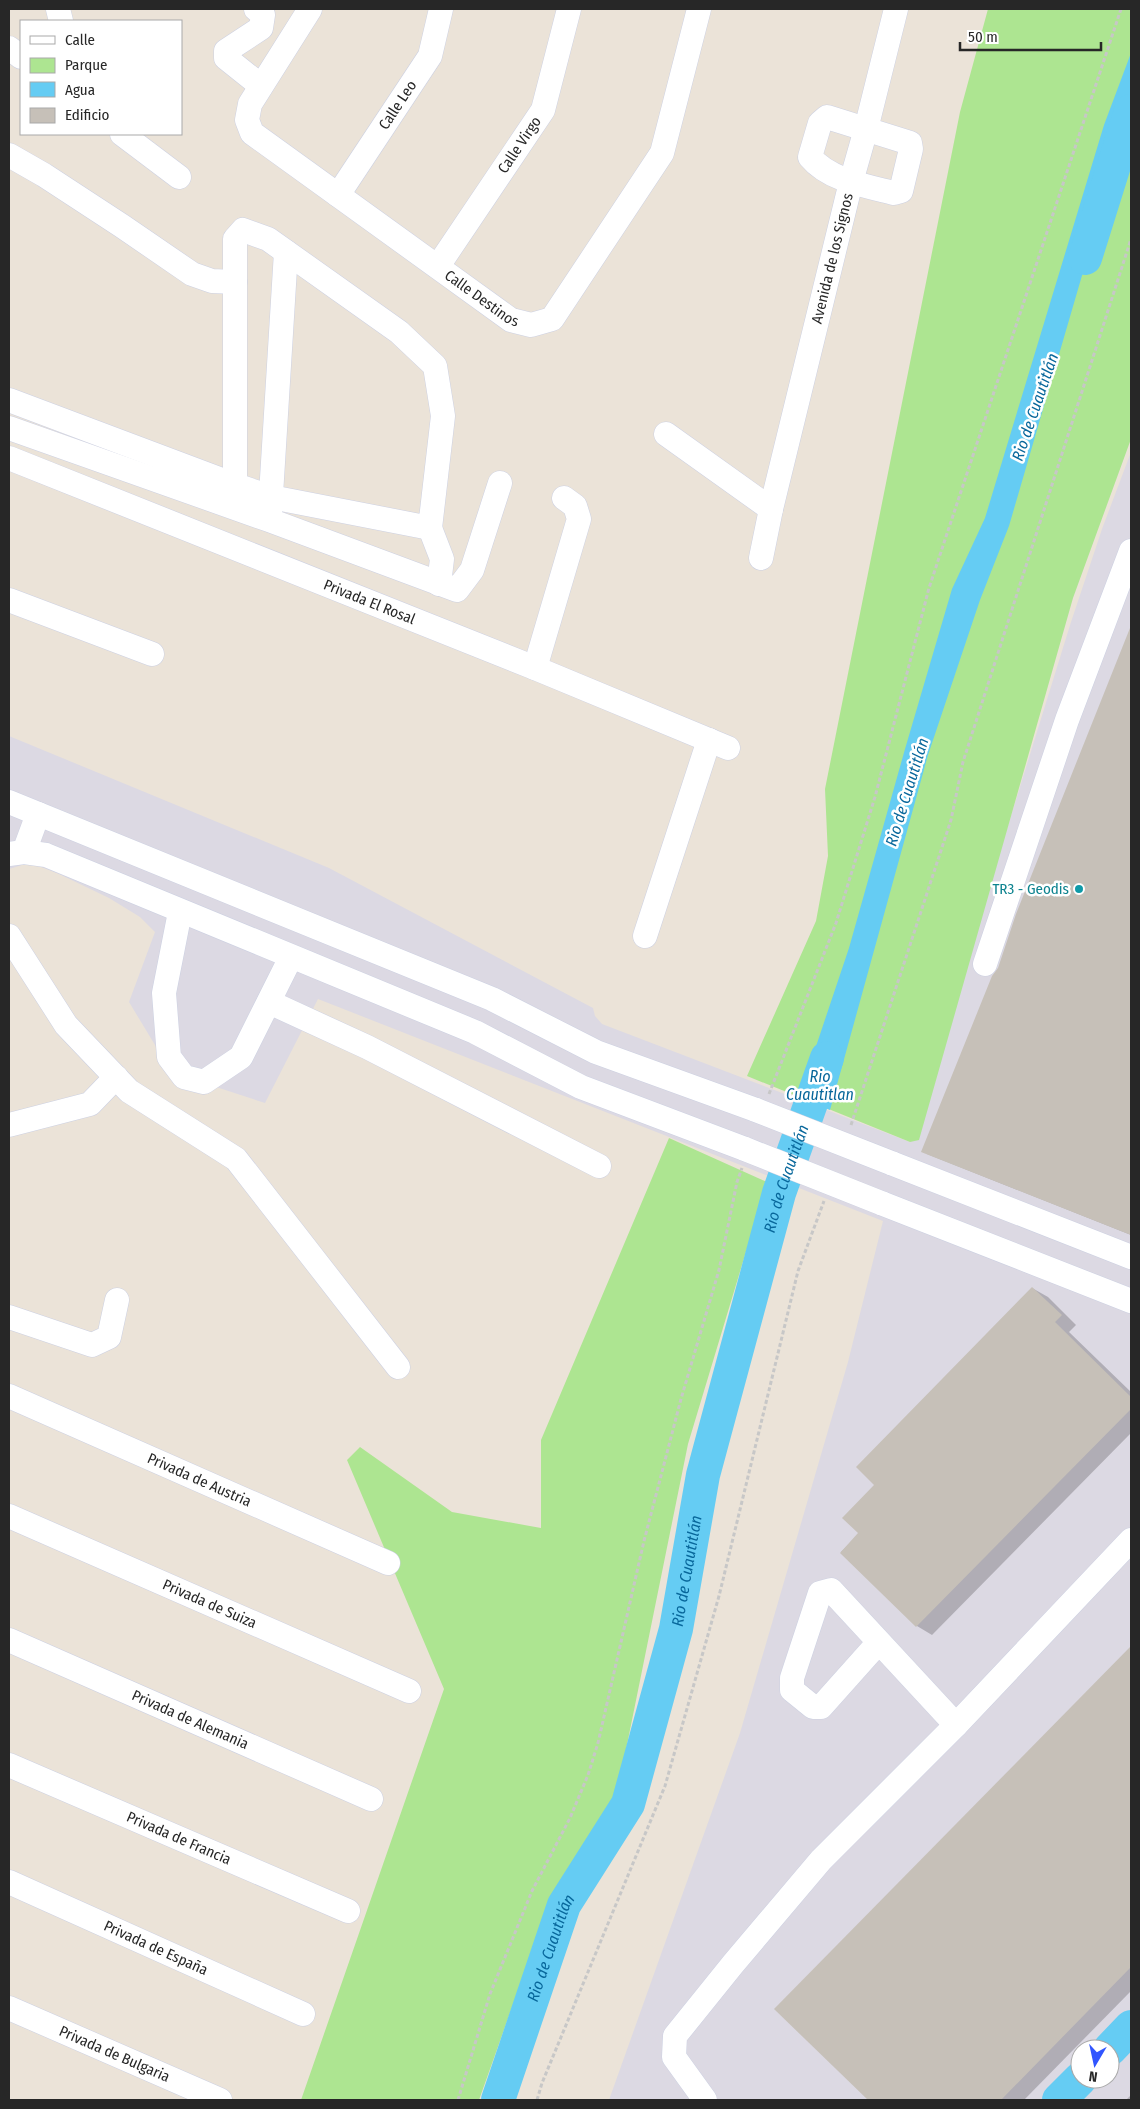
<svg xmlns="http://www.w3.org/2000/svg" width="1140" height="2109" font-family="'Fira Sans Condensed',sans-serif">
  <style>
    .industrial { fill: #dcd9e3; fill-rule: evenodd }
    .green { fill: #ade591 }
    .water { fill: #65ccf3 }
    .shadow { fill: #0003 }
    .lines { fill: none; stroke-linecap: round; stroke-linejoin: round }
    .river { stroke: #65ccf3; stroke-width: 34 }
    .building { fill: #c6c0b8 }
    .minor-casing { stroke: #cdd1e2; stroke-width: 25 }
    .path { stroke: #c7c7c7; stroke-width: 3; stroke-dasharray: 4 2.5; stroke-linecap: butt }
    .minor { stroke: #fff; stroke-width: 24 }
    .minor-bridge-casing { stroke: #cdd1e2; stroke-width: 25; stroke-linecap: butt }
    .minor-bridge { stroke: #fff; stroke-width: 24 }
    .culture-dot { fill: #0f9aa8; stroke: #fff; stroke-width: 2 }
    .labels { text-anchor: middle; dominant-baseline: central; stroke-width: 5; stroke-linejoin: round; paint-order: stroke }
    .street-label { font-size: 15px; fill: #272727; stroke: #fff }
    .culture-label { font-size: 15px; fill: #0d838f; stroke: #fff; text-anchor: end }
    .water-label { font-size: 16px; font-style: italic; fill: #08679b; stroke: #fff }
  </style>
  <rect width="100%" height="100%" fill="#ebe3d8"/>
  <path class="industrial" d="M1131 452V2100H609L740 1733 848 1362 883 1221 318 999 265 1103 210 1085 204 1095 175 1078 129 1002 155 932 140 917 109 898 59 874 36 865H22L9 869V736L329 868 593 1008 595 1016 602 1024 910 1142 1071 622 1102 529ZM1080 2049H1110V2079H1080Z"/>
  <g class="green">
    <polygon points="988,9 1131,9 1131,439 1073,598 919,1140 910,1142 747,1076 816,921 828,856 825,789 960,112"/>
    <polygon points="669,1138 767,1182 688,1444 617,1794 588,1840 553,1892 479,2100 301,2100 444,1689 347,1460 360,1447 452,1512 541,1528 541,1440"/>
  </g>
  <polygon class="water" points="1131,53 1131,113 1125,128 1009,526 980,600 928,755 830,1110 799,1097 849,948 905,749 952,589 985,518 1104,125"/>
  <g class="shadow">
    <polygon points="1131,630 1131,1235 927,1154 999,969 1018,914"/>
    <polygon points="1032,1288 1048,1297 1076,1325 1069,1332 1131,1392 1131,1433 932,1635 917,1626 841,1552 860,1533 876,1485"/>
    <polygon points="1131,1647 1131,1991 1024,2100 870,2100 776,2009"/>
    <polygon points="1131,2095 1131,2100 1126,2100"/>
  </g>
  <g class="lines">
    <g class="river">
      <polyline points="1085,258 1131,111"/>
      <polyline points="1110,2049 1131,2027"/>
      <path id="s1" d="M498 2100 564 1905 628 1804 676 1629 703 1475 779 1193 827 1058"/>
      <polyline points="1059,2100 1080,2079"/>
    </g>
  </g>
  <g class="building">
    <polygon points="1130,628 1131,628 1131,1235 921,1152 992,976 998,968 1016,914"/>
    <polygon points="1032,1287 1062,1315 1055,1322 1131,1397 1131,1409 916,1627 840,1553 858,1533 842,1518 874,1485 856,1467"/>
    <polygon points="1131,1646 1131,1967 1001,2100 868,2100 774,2009"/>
  </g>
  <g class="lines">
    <g class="minor-casing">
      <g id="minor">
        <polyline points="58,9 61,21"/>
        <polyline points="256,9 263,15 261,28 226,51 226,58 261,86"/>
        <path id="s2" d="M310 9 250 104 247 120 252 133 511 320 531 325 552 319 662 153 699 9"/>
        <polyline points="9,48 21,57"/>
        <path d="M827 117 910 143 911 149 901 191 894 193C866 186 829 180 810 157L820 123Z"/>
        <polyline points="122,134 179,177"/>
        <polyline points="9,155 44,175 122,226 192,274 212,281 235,282"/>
        <path id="s3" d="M338 195 430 56 441 9"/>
        <path id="s4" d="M438 266 543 110 569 9"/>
        <polyline points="9,400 235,485 271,497 430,528 443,416 435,366 399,332 268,239 243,230 235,239 235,485"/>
        <polyline points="9,428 269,520 457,590 472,570 500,483"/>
        <polyline points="666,434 771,509"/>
        <path id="s5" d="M9 458 535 668 728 748"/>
        <polyline points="270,511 286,252"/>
        <polyline points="430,528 442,559 439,584"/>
        <path id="s6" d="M761 558 771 509 851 182 866 129 896 9"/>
        <polyline points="9,600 152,654"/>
        <polyline points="535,668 579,519 575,506 564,498"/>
        <polyline points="9,802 492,999 596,1052 756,1110"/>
        <polyline points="24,852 38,814"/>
        <polyline points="9,854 24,852 46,855 475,1032 581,1087 745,1149"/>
        <polyline points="180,912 164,993 169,1057 184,1077 204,1082 241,1057 291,957"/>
        <polyline points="9,936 66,1025 129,1091 236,1159 398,1367"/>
        <polyline points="645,936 709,740"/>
        <polyline points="985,964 1067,720 1131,551"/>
        <polyline points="269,1002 367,1047 599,1166"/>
        <polyline points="9,1125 90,1104 116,1077"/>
        <polyline points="891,1163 1131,1257"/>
        <polyline points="881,1203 1131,1301"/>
        <polyline points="9,1317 92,1345 109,1337 117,1300"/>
        <path id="s7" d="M9 1396 388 1563"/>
        <path id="s8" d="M9 1516 409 1691"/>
        <path id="s9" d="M9 1640 371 1799"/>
        <polyline points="879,1642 821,1707 813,1707 792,1690 792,1678 820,1593 831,1590 956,1725"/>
        <path id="s10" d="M9 1765 348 1911"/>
        <path id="s11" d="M9 1882 303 2014"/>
        <path id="s12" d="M9 2008 220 2100"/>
        <polyline points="705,2100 674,2057 675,2036 733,1964 821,1860 956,1725 1131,1540"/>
      </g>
    </g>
    <g class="path">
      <polyline points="769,1094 836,923 875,797 929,588 1121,9"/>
      <polyline points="851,1125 951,820 963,762 1131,239"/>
      <polyline points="458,2100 490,1994 532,1891 570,1818 588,1775 598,1743 644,1541 681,1399 719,1270 737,1182 742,1168"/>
      <polyline points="537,2100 542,2083 665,1786 719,1596 798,1271 824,1201"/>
    </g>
    <use href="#minor" class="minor"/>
    <g class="minor-bridge-casing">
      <g id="minor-bridge">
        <polyline points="756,1110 891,1163"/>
        <polyline points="745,1149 881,1203"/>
      </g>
    </g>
    <use href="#minor-bridge" class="minor-bridge"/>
  </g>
  <circle class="culture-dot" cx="1079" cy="889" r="5"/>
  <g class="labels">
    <g class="street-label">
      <text stroke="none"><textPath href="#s3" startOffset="108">Calle Leo</textPath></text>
      <text stroke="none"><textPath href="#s4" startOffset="146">Calle Virgo</textPath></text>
      <text stroke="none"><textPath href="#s6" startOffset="308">Avenida de los Signos</textPath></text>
      <text stroke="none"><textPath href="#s2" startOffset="426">Calle Destinos</textPath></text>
      <text stroke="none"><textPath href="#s5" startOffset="388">Privada El Rosal</textPath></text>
      <text stroke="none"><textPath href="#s7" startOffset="208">Privada de Austria</textPath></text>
      <text stroke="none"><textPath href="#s8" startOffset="219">Privada de Suiza</textPath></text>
      <text stroke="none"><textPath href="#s9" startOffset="198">Privada de Alemania</textPath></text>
      <text stroke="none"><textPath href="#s10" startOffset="185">Privada de Francia</textPath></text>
      <text stroke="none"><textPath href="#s11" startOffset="161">Privada de España</textPath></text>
      <text stroke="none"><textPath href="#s12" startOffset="115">Privada de Bulgaria</textPath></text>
    </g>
    <g class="culture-label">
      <text x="1069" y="889">TR3 - Geodis</text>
    </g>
    <g class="water-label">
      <text transform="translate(1035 407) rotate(-71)">Rio de Cuautitlán</text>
      <text transform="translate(907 792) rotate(-73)">Rio de Cuautitlán</text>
      <text x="820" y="1076">Rio<tspan x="820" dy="18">Cuautitlan</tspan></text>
      <text stroke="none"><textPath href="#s1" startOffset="971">Rio de Cuautitlán</textPath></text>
      <text stroke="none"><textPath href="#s1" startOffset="566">Rio de Cuautitlán</textPath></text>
      <text stroke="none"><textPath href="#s1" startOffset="161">Rio de Cuautitlán</textPath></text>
    </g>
  </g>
  <rect width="1140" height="2109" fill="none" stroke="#272727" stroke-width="20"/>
  <rect x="20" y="20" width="162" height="115" fill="#ffffff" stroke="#a9a9a9"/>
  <rect x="30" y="36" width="25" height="8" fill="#ffffff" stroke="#a9a9a9"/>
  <text x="65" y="45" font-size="15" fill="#272727">Calle</text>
  <rect x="30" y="58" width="25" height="15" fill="#ade591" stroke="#a9a9a9"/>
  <text x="65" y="70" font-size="15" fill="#272727">Parque</text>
  <rect x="30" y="82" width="25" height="15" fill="#65ccf3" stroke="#a9a9a9"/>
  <text x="65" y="95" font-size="15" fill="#272727">Agua</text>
  <rect x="30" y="108" width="25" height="15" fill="#c6c0b8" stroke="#a9a9a9"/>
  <text x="65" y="120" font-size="15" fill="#272727">Edificio</text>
  <g transform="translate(1095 2064) rotate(189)"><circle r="24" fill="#ffffff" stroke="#a9a9a9"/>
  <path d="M0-4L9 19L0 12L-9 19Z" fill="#3155ff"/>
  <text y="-8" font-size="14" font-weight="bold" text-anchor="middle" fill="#272727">N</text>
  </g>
  <path d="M960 42v8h141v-8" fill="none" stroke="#272727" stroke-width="2.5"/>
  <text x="968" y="42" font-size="15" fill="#272727" stroke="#ffffff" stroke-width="4" paint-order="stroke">50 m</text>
</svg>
